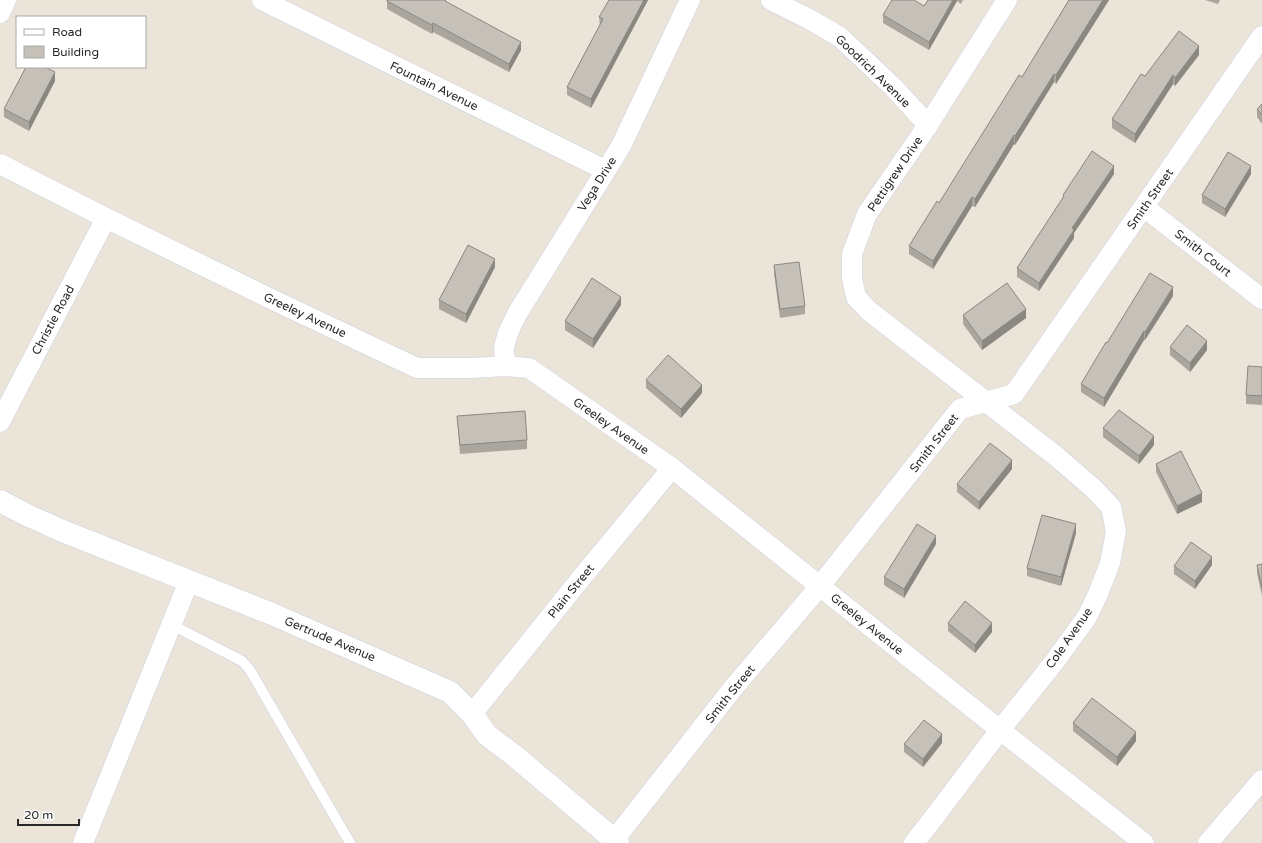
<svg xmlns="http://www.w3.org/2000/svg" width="1262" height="843" font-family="'Varela Round',sans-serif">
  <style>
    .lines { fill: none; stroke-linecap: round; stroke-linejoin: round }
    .service-casing { stroke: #cdd0e2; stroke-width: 11 }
    .minor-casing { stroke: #cdd0e2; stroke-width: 21 }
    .tertiary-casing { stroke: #cdd0e2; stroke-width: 23 }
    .service { stroke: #fff; stroke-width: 10 }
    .minor { stroke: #fff; stroke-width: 20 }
    .tertiary { stroke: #fff; stroke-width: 22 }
    .wall { fill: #aaa69e }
    .shaded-wall { fill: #8b8781 }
    .building { fill: #c6c1b8; stroke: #8b8781 }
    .labels { text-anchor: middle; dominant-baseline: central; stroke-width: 4; stroke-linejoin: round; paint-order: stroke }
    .street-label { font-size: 12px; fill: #282828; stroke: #fff }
  </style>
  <rect width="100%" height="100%" fill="#ebe4d8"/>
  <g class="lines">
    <g class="service-casing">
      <polyline id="service" points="172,625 242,661 250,670 350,843"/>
    </g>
    <g class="minor-casing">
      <g id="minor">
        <polyline points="262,0 605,170"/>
        <polyline points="771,0 811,20 840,37 893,87 928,125"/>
        <polyline points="0,13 6,0"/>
        <polyline points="0,164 106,218 269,298 417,368 472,368 505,366 529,368 672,468 1000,730 1144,843"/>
        <polyline points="1144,207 1262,299"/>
        <polyline points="505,366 504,347 508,333 517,314 621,146 690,0"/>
        <polyline points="0,422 106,218"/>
        <polyline points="472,714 578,582 672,468"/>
        <polyline points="614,840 734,687 820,586 960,409 1014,394 1262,36"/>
        <polyline points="83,843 189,581"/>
        <polyline points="914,843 932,820 1000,730 1055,661 1087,617 1098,594 1110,563 1116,531 1111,507 1094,489 1057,457 869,311 856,297 852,278 852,254 867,214 928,125 1007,0"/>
        <polyline points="1208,843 1262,780"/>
      </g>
    </g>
    <g class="tertiary-casing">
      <polyline id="tertiary" points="0,501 31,517 45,523 60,530 272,614 450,692 472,714 487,735 516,757 618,843"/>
    </g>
    <use href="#service" class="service"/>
    <use href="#minor" class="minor"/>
    <use href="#tertiary" class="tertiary"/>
  </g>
  <g class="wall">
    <polygon points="609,0 648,0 591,108 567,95 567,87 600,26 599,17"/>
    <polygon points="928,0 963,0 961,4 957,1 929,50 883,23 883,15 924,6"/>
    <polygon points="1069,0 1109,0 1056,84 1054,82 1015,145 1014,144 975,207 972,206 933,269 909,254 909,246 939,203 1022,77"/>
    <polygon points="1205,0 1220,0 1218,4"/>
    <polygon points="387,1 446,2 521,50 509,72 433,32 432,34 387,9"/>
    <polygon points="1199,55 1175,86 1173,84 1135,143 1112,128 1112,119 1145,76"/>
    <polygon points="55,81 29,131 4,117 4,109"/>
    <polygon points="1262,104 1262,124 1257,117 1257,109"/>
    <polygon points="1114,174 1074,233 1074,238 1039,291 1017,277 1017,268 1063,198 1063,195"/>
    <polygon points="1251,174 1225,217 1202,203 1202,195"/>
    <polygon points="774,265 805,306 805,314 780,318 774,274"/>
    <polygon points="495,267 466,323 439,309 439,300"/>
    <polygon points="1173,296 1145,340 1144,340 1104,407 1081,392 1081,384 1107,343"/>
    <polygon points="621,305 593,348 565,330 565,321"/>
    <polygon points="963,315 1026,318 982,350 963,324"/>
    <polygon points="1170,347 1207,350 1190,372 1170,355"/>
    <polygon points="1262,367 1262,405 1246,404 1246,395"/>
    <polygon points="646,380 702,393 681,418 646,388"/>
    <polygon points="457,416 527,440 527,449 460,454"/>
    <polygon points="1103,428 1154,445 1139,464 1103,437"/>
    <polygon points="1156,464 1202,502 1177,514 1156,472"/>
    <polygon points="1012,469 979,510 957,492 957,484"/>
    <polygon points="1076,533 1061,586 1027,576 1027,568"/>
    <polygon points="936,544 904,598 884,585 884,577"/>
    <polygon points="1262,564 1262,596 1257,573 1257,565"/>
    <polygon points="1212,565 1195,589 1174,574 1174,566"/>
    <polygon points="948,623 992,632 975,653 948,631"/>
    <polygon points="1073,723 1136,741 1117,766 1073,731"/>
    <polygon points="942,743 923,767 904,752 904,744"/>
  </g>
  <g class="shaded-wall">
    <polygon points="644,0 648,0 591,108 591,99"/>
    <polygon points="953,0 957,0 957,1 929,50 929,42"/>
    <polygon points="1103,0 1109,0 1056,84 1056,75"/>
    <polygon points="433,23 433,32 432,34 432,25"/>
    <polygon points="521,42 521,50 509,72 509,64"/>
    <polygon points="1199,46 1199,55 1175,86 1175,78"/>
    <polygon points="55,72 55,81 29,131 29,122"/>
    <polygon points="1054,74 1054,82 1015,145 1015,136"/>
    <polygon points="1173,75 1173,84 1135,143 1135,134"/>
    <polygon points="1014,135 1014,144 975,207 975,199"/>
    <polygon points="1114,166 1114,174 1074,233 1074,238 1039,291 1039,283 1072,228"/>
    <polygon points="1251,166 1251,174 1225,217 1225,209"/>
    <polygon points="972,197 972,206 933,269 933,261"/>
    <polygon points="495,259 495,267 466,323 466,314"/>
    <polygon points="1173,287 1173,296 1145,340 1145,332"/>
    <polygon points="621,297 621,305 593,348 593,339"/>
    <polygon points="1026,309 1026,318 982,350 982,341"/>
    <polygon points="1144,331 1144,340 1104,407 1104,398"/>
    <polygon points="1207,341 1207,350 1190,372 1190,363"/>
    <polygon points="702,385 702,393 681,418 681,409"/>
    <polygon points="1154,436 1154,445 1139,464 1139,456"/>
    <polygon points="1012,460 1012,469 979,510 979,502"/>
    <polygon points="1202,493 1202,502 1177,514 1177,506"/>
    <polygon points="1076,524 1076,533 1061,586 1061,577"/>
    <polygon points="936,536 936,544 904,598 904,589"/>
    <polygon points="1212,557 1212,565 1195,589 1195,581"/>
    <polygon points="992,623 992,632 975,653 975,645"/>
    <polygon points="1136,732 1136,741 1117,766 1117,757"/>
    <polygon points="942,734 942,743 923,767 923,759"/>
  </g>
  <g class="building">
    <polygon points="387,0 446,0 445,1 521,42 509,64 433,23 432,25 387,1"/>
    <polygon points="609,0 644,0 591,99 567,87 603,19 599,17"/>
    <polygon points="892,0 914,0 924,6 928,0 953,0 929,42 883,15"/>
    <polygon points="1069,0 1103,0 1056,75 1054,74 1015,136 1014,135 975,199 972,197 933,261 909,246 937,201 939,203 1019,75 1022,77"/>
    <polygon points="1179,31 1199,46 1175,78 1173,75 1135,134 1112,119 1141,74 1145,76"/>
    <polygon points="26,67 45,67 55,72 29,122 4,109"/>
    <polygon points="1262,104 1262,115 1257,109"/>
    <polygon points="1092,151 1114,166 1072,228 1074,230 1039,283 1017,268 1064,196 1063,195"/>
    <polygon points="1228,152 1251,166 1225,209 1202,195"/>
    <polygon points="468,245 495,259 466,314 439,300"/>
    <polygon points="799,262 805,306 780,309 774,265"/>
    <polygon points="1150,273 1173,287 1145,332 1144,331 1104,398 1081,384 1106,342 1107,343"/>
    <polygon points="592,278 621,297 593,339 565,321"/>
    <polygon points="1007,283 1026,309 982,341 963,315"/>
    <polygon points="1187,325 1207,341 1190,363 1170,347"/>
    <polygon points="668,355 702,385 681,409 646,380"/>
    <polygon points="1248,366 1262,367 1262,396 1246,395"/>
    <polygon points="1119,410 1154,436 1139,456 1103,428"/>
    <polygon points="525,411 527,440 460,445 457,416"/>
    <polygon points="990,443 1012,460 979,502 957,484"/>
    <polygon points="1181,451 1202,493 1177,506 1156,464"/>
    <polygon points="1042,515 1076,524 1061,577 1027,568"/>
    <polygon points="917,524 936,536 904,589 884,577"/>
    <polygon points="1191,542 1212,557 1195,581 1174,566"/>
    <polygon points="1262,564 1262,588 1257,565"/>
    <polygon points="965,601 992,623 975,645 948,623"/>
    <polygon points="1092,698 1136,732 1117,757 1073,723"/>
    <polygon points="924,720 942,734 923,759 904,744"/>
  </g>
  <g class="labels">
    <g class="street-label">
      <text transform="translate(873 71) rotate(44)">Goodrich Avenue</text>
      <text transform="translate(434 86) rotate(26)">Fountain Avenue</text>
      <text transform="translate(895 174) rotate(-56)">Pettigrew Drive</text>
      <text transform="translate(597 184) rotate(-58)">Vega Drive</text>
      <text transform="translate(1150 199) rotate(-55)">Smith Street</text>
      <text transform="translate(1203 253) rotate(38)">Smith Court</text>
      <text transform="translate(305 315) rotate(25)">Greeley Avenue</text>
      <text transform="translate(53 320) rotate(-62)">Christie Road</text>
      <text transform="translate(611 426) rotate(35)">Greeley Avenue</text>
      <text transform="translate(934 443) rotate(-52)">Smith Street</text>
      <text transform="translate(571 591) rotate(-51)">Plain Street</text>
      <text transform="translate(867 624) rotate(39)">Greeley Avenue</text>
      <text transform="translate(1069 638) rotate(-55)">Cole Avenue</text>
      <text transform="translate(330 639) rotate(23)">Gertrude Avenue</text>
      <text transform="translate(730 694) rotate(-51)">Smith Street</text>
    </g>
  </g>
  <rect x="16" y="16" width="130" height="52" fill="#ffffff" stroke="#a9a9a9"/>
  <rect x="24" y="29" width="20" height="6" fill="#ffffff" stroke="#a9a9a9"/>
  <text x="52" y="36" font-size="12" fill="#282828">Road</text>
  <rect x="24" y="46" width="20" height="12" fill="#c6c1b8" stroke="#a9a9a9"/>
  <text x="52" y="56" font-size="12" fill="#282828">Building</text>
  <path d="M18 819v6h61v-6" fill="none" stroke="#282828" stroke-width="2"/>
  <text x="24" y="819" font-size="12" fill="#282828" stroke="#ffffff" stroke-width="3" paint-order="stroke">20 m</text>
</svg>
